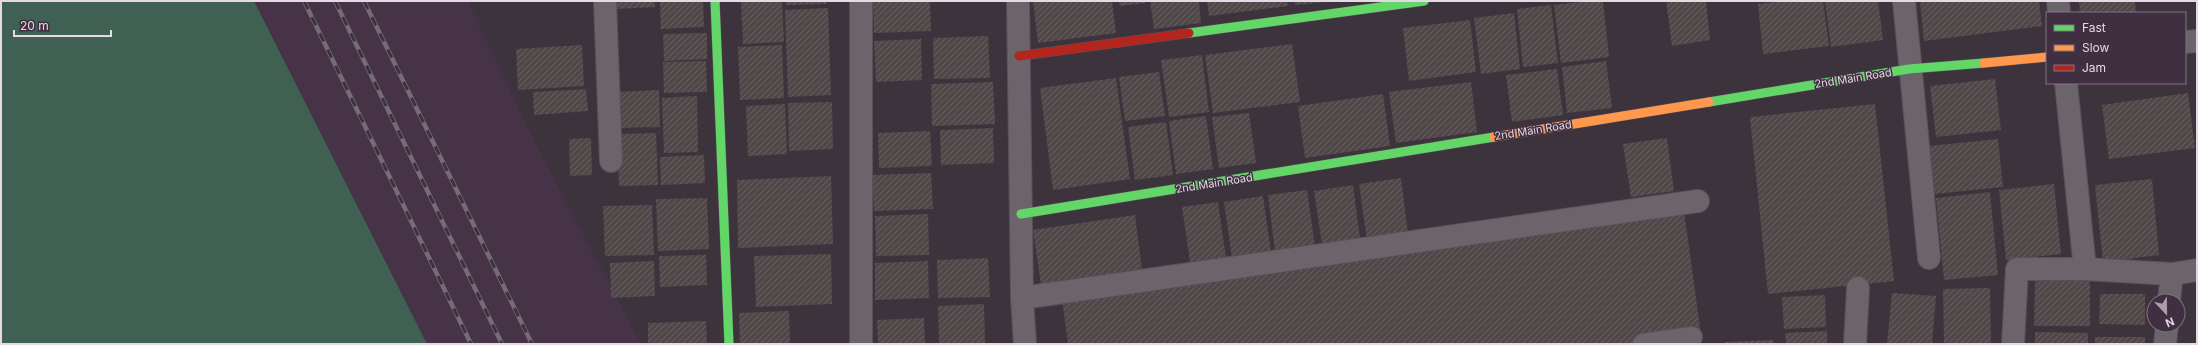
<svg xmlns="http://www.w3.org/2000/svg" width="2198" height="345" font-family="Inter,sans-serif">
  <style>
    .built { fill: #473347 }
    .grass { fill: #3f6052 }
    .building { fill: url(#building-hatch) }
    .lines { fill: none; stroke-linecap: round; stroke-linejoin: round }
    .lane-casing { stroke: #59515a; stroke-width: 22 }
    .street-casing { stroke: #59515a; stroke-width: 24 }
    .fast-casing { stroke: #59515a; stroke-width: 10 }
    .slow-casing { stroke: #59515a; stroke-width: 10 }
    .jam-casing { stroke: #59515a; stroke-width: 10 }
    .lane { stroke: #6b646b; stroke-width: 20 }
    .street { stroke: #6b646b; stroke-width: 22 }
    .fast { stroke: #63d668; stroke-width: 9 }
    .slow { stroke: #ff974d; stroke-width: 9 }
    .jam { stroke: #b3261e; stroke-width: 9 }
    .rail-casing { stroke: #736e73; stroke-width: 4.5 }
    .rail { stroke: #402f40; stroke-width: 3; stroke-dasharray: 9; stroke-linecap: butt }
    .labels { text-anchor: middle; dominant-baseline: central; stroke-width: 3; stroke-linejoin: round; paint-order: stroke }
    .street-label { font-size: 11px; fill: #e4d9e5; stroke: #402f40 }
  </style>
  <defs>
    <pattern id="building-hatch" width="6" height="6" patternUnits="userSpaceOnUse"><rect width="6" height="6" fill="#504749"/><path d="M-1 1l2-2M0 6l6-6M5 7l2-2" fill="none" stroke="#696163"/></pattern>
  </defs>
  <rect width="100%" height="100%" fill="#3c333c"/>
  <polygon class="built" points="254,1 468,1 532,137 641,344 427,344"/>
  <polygon class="grass" points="1,1 254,1 427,344 1,344"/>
  <g class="building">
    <polygon points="615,1 655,1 655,7 616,9"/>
    <polygon points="660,1 703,1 704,27 661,29"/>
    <polygon points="741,1 782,1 784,42 743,44"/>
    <polygon points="786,1 826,1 826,4 786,5"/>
    <polygon points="873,1 930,1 931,31 874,33"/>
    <polygon points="1033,1 1112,1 1116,33 1038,43"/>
    <polygon points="1119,1 1146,1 1146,3 1120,6"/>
    <polygon points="1150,1 1199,1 1201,23 1154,29"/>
    <polygon points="1207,1 1287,1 1288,6 1209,16"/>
    <polygon points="1294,1 1326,1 1326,2 1295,5"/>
    <polygon points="1587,1 1603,1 1609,57 1561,63 1554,5"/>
    <polygon points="1666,1 1706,1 1710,40 1672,46"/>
    <polygon points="1786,1 1823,1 1829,46 1763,54 1758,4"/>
    <polygon points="1825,1 1878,1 1883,40 1831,47"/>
    <polygon points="1920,1 2039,1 2042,26 1924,41"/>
    <polygon points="2079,1 2135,1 2136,13 2080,13"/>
    <polygon points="1551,5 1558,63 1523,67 1517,9"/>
    <polygon points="828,8 831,95 788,97 785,10"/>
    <polygon points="1514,13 1520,69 1481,74 1474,18"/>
    <polygon points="1470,20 1476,72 1409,81 1403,28"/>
    <polygon points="707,33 707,59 664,61 663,34"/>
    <polygon points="988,36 990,78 934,79 933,38"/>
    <polygon points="921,39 922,80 876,82 874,41"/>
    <polygon points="1292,44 1300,102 1213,113 1205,55"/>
    <polygon points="582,45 584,86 518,90 516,49"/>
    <polygon points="782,45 784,98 740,100 738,47"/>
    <polygon points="1202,55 1209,112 1169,117 1161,60"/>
    <polygon points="706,61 707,92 664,93 663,62"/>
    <polygon points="1606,61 1612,108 1567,113 1562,67"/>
    <polygon points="1557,69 1563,115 1512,122 1506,75"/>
    <polygon points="1159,72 1165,116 1125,121 1119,77"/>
    <polygon points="1116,78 1130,179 1053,190 1040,88"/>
    <polygon points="1995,79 2001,130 1936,137 1930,86"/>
    <polygon points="993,82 995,124 932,126 931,84"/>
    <polygon points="1471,82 1477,132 1396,143 1389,92"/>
    <polygon points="586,89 588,111 534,115 533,92"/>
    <polygon points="659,90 660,127 617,128 616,92"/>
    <polygon points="2188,93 2195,148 2109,159 2102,105"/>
    <polygon points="1383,94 1390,146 1305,158 1298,106"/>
    <polygon points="697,96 698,152 664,153 662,98"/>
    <polygon points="832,102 833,149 789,151 788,103"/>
    <polygon points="785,104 787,154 748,156 746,106"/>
    <polygon points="1875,104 1894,281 1768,294 1750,117"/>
    <polygon points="1249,113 1256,163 1219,168 1212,117"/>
    <polygon points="1206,116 1213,169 1176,174 1169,121"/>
    <polygon points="1166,122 1173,175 1135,180 1128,127"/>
    <polygon points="993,128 994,163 941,165 940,130"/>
    <polygon points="930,131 932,166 879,168 878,133"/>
    <polygon points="656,133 658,185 619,186 617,134"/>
    <polygon points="591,138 592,175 570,176 569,139"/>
    <polygon points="1667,138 1674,191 1631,197 1623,144"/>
    <polygon points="1998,139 2003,187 1934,194 1929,146"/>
    <polygon points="704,155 705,183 661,185 660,157"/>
    <polygon points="931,173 933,209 874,211 872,175"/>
    <polygon points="831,176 833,244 738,248 737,180"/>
    <polygon points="1401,178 1408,233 1367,240 1359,184"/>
    <polygon points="2152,179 2159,255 2103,262 2095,185"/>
    <polygon points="2054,184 2061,254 2006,260 1999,190"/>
    <polygon points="1353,185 1360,239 1322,245 1314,191"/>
    <polygon points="1307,190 1315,246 1275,251 1268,195"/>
    <polygon points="1990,192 1998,275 1944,280 1936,198"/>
    <polygon points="1263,196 1271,252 1232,258 1224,202"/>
    <polygon points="707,198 709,249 658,251 656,199"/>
    <polygon points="1218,202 1226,258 1190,262 1182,207"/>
    <polygon points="652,205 654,255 605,256 603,206"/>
    <polygon points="1684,211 1701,334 1627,344 1068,344 1062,299"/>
    <polygon points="928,214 929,255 876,256 875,216"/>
    <polygon points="1135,215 1142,270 1041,285 1033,230"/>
    <polygon points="831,254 832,304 756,307 754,256"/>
    <polygon points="706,255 707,285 660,287 659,256"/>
    <polygon points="988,258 990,297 938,298 937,260"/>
    <polygon points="654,261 655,296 611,298 610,263"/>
    <polygon points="928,261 929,298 875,300 875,263"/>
    <polygon points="2035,278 2090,278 2090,326 2034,326"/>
    <polygon points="1990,288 1991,344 1944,344 1943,289"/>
    <polygon points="1892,293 1936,296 1932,344 1887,344"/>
    <polygon points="2100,294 2145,294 2145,325 2099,324"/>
    <polygon points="1825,295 1826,327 1784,329 1782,297"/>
    <polygon points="984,304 985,344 939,344 938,306"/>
    <polygon points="789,311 790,344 740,344 739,313"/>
    <polygon points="924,318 925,344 878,344 877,320"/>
    <polygon points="706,321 707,344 648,344 648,323"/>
    <polygon points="1827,331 1827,344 1786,344 1785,333"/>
    <polygon points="2035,332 2088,333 2088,344 2035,344"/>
    <rect x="2095" y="337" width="50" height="7"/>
    <polygon points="1773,340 1774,344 1725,344 1725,342"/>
  </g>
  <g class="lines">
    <g class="lane-casing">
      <polyline id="lane" points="1643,344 1692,337"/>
    </g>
    <g class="street-casing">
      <g id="street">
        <polyline points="605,1 611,161"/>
        <polyline points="861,1 861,344"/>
        <polyline points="1018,1 1022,298 1025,344"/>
        <polyline points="1904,1 1929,258"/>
        <polyline points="2058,1 2059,13"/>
        <polyline points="2185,42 2197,41"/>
        <polyline points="2085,269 2172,274"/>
        <polyline points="1022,298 1698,201"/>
        <polyline points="2169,301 2172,274 2197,270"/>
        <polyline points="1855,344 1858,288"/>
        <polyline points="2013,344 2017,269 2085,269 2066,83"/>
        <polyline points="2165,344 2167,325"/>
      </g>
    </g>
    <g class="fast-casing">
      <g id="fast">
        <polyline points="715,1 729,344"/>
        <polyline points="1189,33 1424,1"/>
        <polyline points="1709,102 1909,69 1984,63"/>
        <polyline points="1021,214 1494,137"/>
      </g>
    </g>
    <g class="slow-casing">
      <g id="slow">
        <polyline points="1984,63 2047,57"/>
        <polyline points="1494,137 1709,102"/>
      </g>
    </g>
    <g class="jam-casing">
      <polyline id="jam" points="1019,56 1189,33"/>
    </g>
    <use href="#lane" class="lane"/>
    <use href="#street" class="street"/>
    <use href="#fast" class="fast"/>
    <use href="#slow" class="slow"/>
    <use href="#jam" class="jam"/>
    <g class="rail-casing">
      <g id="rail">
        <polyline points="304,1 471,344"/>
        <polyline points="335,1 502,344"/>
        <polyline points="364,1 532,344"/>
      </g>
    </g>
    <use href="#rail" class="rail"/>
  </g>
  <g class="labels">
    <g class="street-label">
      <text transform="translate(1853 78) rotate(-9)">2nd Main Road</text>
      <text transform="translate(1533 130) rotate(-9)">2nd Main Road</text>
      <text transform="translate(1214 183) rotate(-9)">2nd Main Road</text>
    </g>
  </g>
  <rect width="2198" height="345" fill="none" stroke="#e4d9e5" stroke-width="4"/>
  <rect x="2046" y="12" width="140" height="72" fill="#402f40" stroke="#827382"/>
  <rect x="2054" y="25" width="20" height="6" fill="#63d668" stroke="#827382"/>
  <text x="2082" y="32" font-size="12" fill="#e4d9e5">Fast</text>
  <rect x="2054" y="45" width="20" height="6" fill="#ff974d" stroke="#827382"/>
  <text x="2082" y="52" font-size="12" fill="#e4d9e5">Slow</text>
  <rect x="2054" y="65" width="20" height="6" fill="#b3261e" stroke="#827382"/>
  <text x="2082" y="72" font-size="12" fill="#e4d9e5">Jam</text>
  <g transform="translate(2166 313) rotate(158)"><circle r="19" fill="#402f40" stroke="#827382"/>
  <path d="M0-3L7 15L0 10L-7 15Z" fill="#a99faa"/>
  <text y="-6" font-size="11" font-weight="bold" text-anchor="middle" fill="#e4d9e5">N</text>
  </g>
  <path d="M14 30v6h97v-6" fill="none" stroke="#e4d9e5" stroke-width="2"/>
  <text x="20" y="30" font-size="12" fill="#e4d9e5" stroke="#402f40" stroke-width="3" paint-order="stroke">20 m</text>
</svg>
